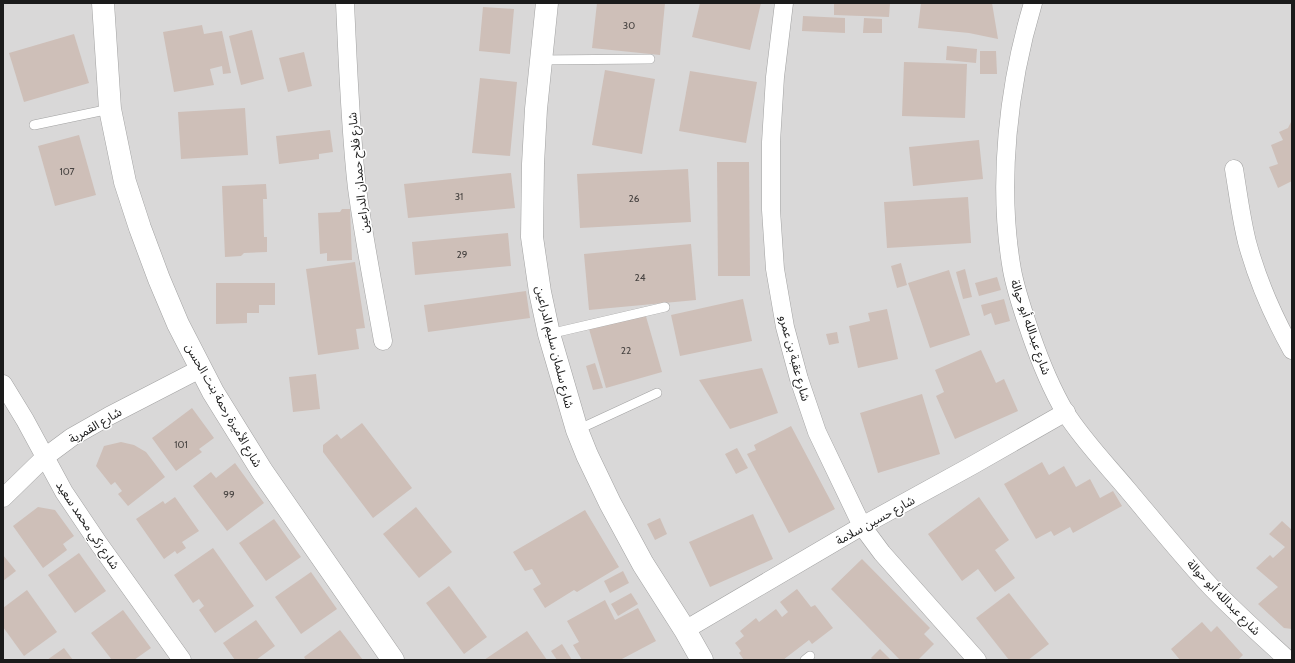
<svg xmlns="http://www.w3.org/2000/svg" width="1295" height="663" font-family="Cabin,'Noto Sans Arabic',sans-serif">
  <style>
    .residential { fill: #d9d8d8 }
    .building { fill: #cebfb8 }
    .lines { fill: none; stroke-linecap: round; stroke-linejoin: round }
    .service-casing { stroke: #a2a2a2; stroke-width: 10 }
    .minor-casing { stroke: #a2a2a2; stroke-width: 19 }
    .tertiary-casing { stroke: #a2a2a2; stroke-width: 23 }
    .service { stroke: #fff; stroke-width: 9 }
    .minor { stroke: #fff; stroke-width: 18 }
    .tertiary { stroke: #fff; stroke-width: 22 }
    .labels { text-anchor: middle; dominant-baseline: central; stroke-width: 3; stroke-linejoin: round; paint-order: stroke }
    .number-label { font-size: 10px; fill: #484442 }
    .street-label { font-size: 12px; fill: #1b1b1b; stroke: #fff }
  </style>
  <rect width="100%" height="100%" fill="#eee7df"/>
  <rect class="residential" x="3" y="3" width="1289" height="657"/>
  <g class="building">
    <polygon points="597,3 665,3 660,55 592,48"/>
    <polygon points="700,3 761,3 750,50 692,37"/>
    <polygon points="834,3 890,3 889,17 834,15"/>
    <polygon points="921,3 992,3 998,39 969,33 918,28"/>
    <polygon points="483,7 514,9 510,54 479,51"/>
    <polygon points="803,16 845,18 845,33 802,31"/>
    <polygon points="864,18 882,19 882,33 863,33"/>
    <polygon points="202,25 204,34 222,31 231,73 223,74 222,66 210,69 214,85 174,92 163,32"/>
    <polygon points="252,30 264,79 241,85 229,36"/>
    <polygon points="74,34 89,83 24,102 9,53"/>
    <polygon points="947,46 977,49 976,63 946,60"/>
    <polygon points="980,51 996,51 997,74 980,74"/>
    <polygon points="304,52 312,86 288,92 279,58"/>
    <polygon points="904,62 967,64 965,118 902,116"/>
    <polygon points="605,70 655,79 642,154 592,145"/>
    <polygon points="690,71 757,82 746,143 679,131"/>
    <polygon points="480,78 517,82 510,156 472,153"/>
    <polygon points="245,108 248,155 181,159 178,112"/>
    <polygon points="1292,120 1292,181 1278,188 1269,167 1278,164 1271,145 1283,140 1279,132 1288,128"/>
    <polygon points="330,130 333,152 319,154 319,159 279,164 276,136"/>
    <polygon points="79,135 96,195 55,206 38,146"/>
    <polygon points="979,140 983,179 913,186 909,147"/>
    <polygon points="717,162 749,162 750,276 718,276"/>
    <polygon points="688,169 691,222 580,228 577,174"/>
    <polygon points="511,173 515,208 408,218 404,184"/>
    <polygon points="266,184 267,199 263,199 264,237 267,237 267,252 244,253 241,256 225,257 222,186"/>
    <polygon points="968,197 971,243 887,248 884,202"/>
    <polygon points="342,209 350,209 352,260 327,261 327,253 320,254 318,213 340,212"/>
    <polygon points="508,233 511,266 415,275 412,242"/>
    <polygon points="691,244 696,300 589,310 584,254"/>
    <polygon points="355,262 365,328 356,329 359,349 318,355 306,269"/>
    <polygon points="901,263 907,285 897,288 891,266"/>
    <polygon points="965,269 972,297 963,299 956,272"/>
    <polygon points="949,270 970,335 930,348 908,283"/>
    <polygon points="997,277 1001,290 979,296 975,283"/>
    <polygon points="216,283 275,283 275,305 259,305 259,313 247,313 247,323 216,324"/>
    <polygon points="526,291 530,318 428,332 424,305"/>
    <polygon points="743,299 752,341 680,356 671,315"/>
    <polygon points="1004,299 1010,321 995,325 991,313 984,316 981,305"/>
    <polygon points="887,309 898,359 858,368 849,326 870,321 868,313"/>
    <polygon points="645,313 662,372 606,388 589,329"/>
    <polygon points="837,332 839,343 829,345 826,334"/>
    <polygon points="981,350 996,383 1004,379 1018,411 955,439 936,396 944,392 935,370"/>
    <polygon points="595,363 603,388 593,390 586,366"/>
    <polygon points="762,368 778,413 730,429 699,380"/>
    <polygon points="316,374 320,409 293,412 289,377"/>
    <polygon points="922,394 940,454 878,473 860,413"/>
    <polygon points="192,408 214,438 199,449 202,452 176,471 152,438"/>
    <polygon points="362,423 412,488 373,518 323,452 323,445 337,434 341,439"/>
    <polygon points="791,426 835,509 789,533 747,454 756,450 754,445"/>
    <polygon points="121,442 134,445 146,452 165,477 128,506 118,494 122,491 115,482 111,485 96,466 104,446"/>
    <polygon points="737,448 748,468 736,474 725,454"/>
    <polygon points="1042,462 1049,475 1064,466 1076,487 1090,479 1100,498 1113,491 1122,506 1073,533 1070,527 1054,536 1051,531 1036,539 1004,484"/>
    <polygon points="235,463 264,503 227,531 193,486 211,472 216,478"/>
    <polygon points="175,497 199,531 182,542 186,548 177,554 175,551 164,559 136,519 163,501 165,504"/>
    <polygon points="979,497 1009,540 995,550 1015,578 995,592 978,569 962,581 928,534"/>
    <polygon points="38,507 55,510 74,536 63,544 67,550 43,568 13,526"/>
    <polygon points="416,507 452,552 419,578 383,534"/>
    <polygon points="585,510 619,567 577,592 574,590 545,608 533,589 541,584 532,569 525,571 513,552"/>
    <polygon points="753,514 773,559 710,587 689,542"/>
    <polygon points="660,518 667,534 655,540 647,524"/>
    <polygon points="274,519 301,557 266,581 239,543"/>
    <polygon points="1282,521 1292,530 1292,629 1284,628 1258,604 1278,587 1256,568 1270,555 1273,558 1285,547 1269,534"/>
    <polygon points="213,548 254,606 215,633 199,610 204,606 199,599 193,603 174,575"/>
    <polygon points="79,553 106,591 75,613 48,575"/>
    <polygon points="3,555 16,571 3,581"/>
    <polygon points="862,559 930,628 924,634 934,644 918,660 900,660 831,589"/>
    <polygon points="623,571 629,583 610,593 604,581"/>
    <polygon points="311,572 337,609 301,634 275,597"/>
    <polygon points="449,586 487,637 464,654 426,603"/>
    <polygon points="797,589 811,607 815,605 833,628 812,644 809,640 783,660 744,660 739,653 741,651 735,643 744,636 740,631 756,618 759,622 776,609 782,617 788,612 780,602"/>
    <polygon points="27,590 57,632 24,656 3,627 3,608"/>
    <polygon points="631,593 638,604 618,616 611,604"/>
    <polygon points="1009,593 1049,644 1028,660 1009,660 976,618"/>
    <polygon points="605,600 615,620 638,608 656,641 620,660 582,660 573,645 579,642 567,621"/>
    <polygon points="123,610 151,648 134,660 112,660 91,633"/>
    <polygon points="256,620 275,646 256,660 235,660 223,643"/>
    <polygon points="1202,622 1211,632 1217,626 1243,655 1239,659 1240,660 1180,660 1171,649"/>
    <polygon points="340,630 363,660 306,660 304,657"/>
    <polygon points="527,631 547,660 484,660"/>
    <polygon points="562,644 572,660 557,660 551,651"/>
    <polygon points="64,648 73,660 47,660"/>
    <polygon points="880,649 891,660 873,660 871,658"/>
  </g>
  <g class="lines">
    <g class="service-casing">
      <g id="service">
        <polyline points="540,60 650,59"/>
        <polyline points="34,125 110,109"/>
        <polyline points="549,334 665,307"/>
        <polyline points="577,430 657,393"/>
        <polyline points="805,660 810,656"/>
      </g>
    </g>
    <g class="minor-casing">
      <g id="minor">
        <path d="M345 3C348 65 350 127 357 188 364 240 374 290 383 341"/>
        <polyline points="784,3 775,77 771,142 771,210 775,269 785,327 799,379 817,432 862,526 882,553 977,660"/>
        <path d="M1033 3C1008 86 997 184 1012 270 1016 292 1024 314 1031 335 1040 361 1051 388 1065 412 1082 439 1106 464 1127 489 1154 521 1182 556 1211 587 1235 612 1262 636 1288 660"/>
        <path d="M1234 169C1238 193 1241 218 1247 242 1257 279 1273 316 1292 350"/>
        <polyline points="3,384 25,420 64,492 99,544 182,660"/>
        <polyline points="3,498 45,457 72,437 109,416 200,369"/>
        <polyline points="685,630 862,526 973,465 1066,412"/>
      </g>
    </g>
    <g class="tertiary-casing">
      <g id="tertiary">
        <polyline points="103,3 110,109 125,182 140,228 159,279 178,324 213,392 262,471 393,660"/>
        <polyline points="547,3 536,109 533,164 532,237 540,292 549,334 577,430 587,455 610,503 643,564 685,630 702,660"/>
      </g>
    </g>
    <use href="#service" class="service"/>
    <use href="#minor" class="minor"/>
    <use href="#tertiary" class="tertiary"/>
  </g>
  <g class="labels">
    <g class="number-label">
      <text x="629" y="25">30</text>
      <text x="67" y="171">107</text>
      <text x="459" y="196">31</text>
      <text x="634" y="198">26</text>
      <text x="462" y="254">29</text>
      <text x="640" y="277">24</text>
      <text x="626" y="350">22</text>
      <text x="181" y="444">101</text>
      <text x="229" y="494">99</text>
    </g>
    <g class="street-label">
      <text transform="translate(358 173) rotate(-96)">شارع فلاح حمدان الدراعين</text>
      <text transform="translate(1031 327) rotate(71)">شارع عبدالله أبو حوالة</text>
      <text transform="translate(555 347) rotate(76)">شارع سلمان سليم الدراعين</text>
      <text transform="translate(795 358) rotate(75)">شارع عقبة بن عمرو</text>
      <text transform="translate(224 405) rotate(60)">شارع الأميرة رحمة بنت الحسن</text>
      <text transform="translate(95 425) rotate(-30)">شارع القمرية</text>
      <text transform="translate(875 520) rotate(-29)">شارع حسين سلامة</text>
      <text transform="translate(88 525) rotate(56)">شارع زكي محمد سعيد</text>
      <text transform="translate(1224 597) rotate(46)">شارع عبدالله أبو حوالة</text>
    </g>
  </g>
  <rect width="1295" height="663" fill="none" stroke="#1b1b1b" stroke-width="8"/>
</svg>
